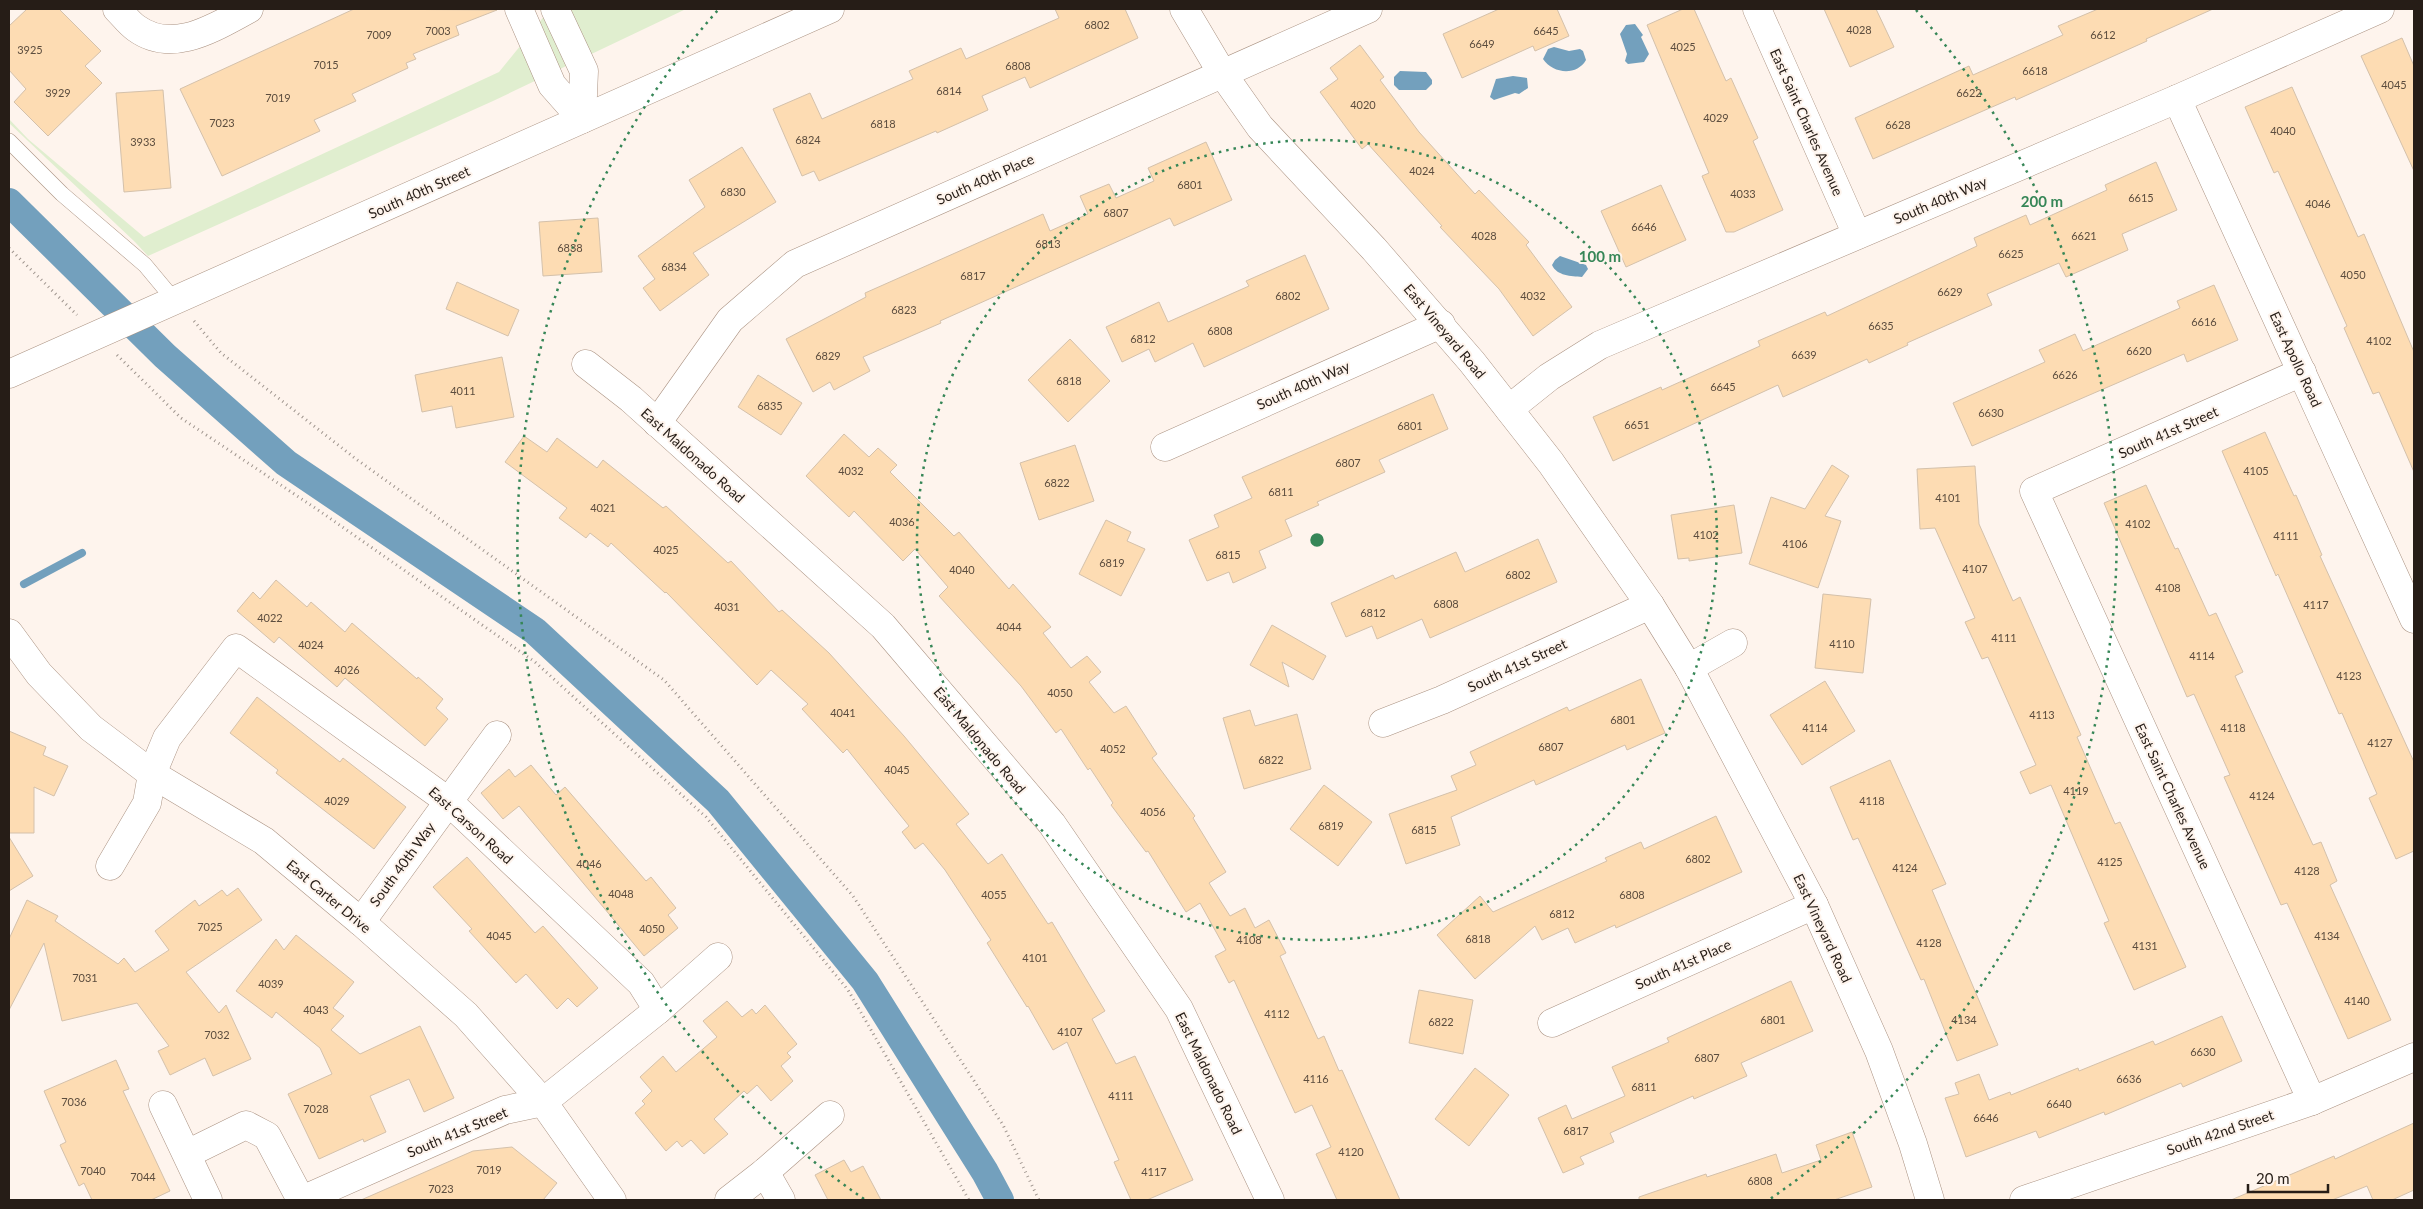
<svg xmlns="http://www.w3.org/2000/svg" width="2423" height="1209" font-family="Lato,sans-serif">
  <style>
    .green { fill: #e0eecf }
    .water { fill: #73a0bd }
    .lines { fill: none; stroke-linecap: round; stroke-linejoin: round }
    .stream { stroke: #73a0bd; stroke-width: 8 }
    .canal { stroke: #73a0bd; stroke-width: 28 }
    .building { fill: #fddcb3; stroke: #d4c1ab }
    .lane-casing { stroke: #ab9383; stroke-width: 16 }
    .street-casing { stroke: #ab9383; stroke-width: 29 }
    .secondary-casing { stroke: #ab9383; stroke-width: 29 }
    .path { stroke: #9f958e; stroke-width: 3; stroke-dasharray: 1 4; stroke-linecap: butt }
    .lane { stroke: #fff; stroke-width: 15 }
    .street { stroke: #fff; stroke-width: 28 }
    .secondary { stroke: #fff; stroke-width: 28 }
    .ring { fill: none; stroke: #368657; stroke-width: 2.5; stroke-dasharray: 2.5 5 }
    .labels { text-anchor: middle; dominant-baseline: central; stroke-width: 4; stroke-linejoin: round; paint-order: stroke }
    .number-label { font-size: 11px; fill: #5c4d3e }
    .street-label { font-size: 14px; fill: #261d17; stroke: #fef4ed }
    .centre { fill: #368657; stroke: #fef4ed; stroke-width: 2.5 }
    .ring-label { font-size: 15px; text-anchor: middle; font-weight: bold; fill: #368657; stroke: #fef4ed; stroke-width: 4; stroke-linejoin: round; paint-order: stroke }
  </style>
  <rect width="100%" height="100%" fill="#fef4ed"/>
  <polygon class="green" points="550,9 686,9 493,101 148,256 135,242 9,123 9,119 28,139 144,237 499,72"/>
  <g class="water">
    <polygon points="1635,24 1643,35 1641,37 1649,54 1644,62 1628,64 1625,61 1627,54 1620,34 1626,25"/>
    <path d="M1554 47 1569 51 1580 49 1583 51 1586 60C1577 76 1553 74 1543 59L1548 49Z"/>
    <polygon points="1400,71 1426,72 1432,80 1432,84 1426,90 1399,90 1394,85 1394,77"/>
    <polygon points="1513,76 1527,78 1528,88 1519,94 1515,93 1494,100 1490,97 1496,79"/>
    <path d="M1560 256 1586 265 1588 269 1582 277C1571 276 1557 276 1552 265L1555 260Z"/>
  </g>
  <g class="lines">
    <polyline class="stream" points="24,584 82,553"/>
    <polyline class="canal" points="9,202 165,356 286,463 535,631 718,801 865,981 985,1172 1000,1200"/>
  </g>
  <g class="building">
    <polygon points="27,9 59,9 101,51 85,66 102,83 48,136 14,102 26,89 9,70 9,26"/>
    <polygon points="354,9 497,10 456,26 459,35 413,54 416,59 406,63 408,68 352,94 356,101 314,120 320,131 222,176 180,89"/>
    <polygon points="1055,9 1125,9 1138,38 1030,88 1025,77 982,96 988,110 937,133 936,131 819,181 814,171 802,176 773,109 810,93 822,119 913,79 909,71 961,48 966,59 1059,18"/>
    <polygon points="1499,9 1557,9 1569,36 1535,51 1533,46 1462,78 1443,34"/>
    <polygon points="1683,9 1694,9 1726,81 1731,78 1758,138 1753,141 1783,210 1734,232 1726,232 1702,176 1709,173 1647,25"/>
    <polygon points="1824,9 1876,9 1894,47 1850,67"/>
    <polygon points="2098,9 2213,9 2146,39 2147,41 2016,100 2015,97 1873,159 1855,118 1969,66 1973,75 2063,35 2058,26"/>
    <polygon points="2402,38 2414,66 2414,171 2361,56"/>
    <polygon points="1360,45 1384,77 1380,80 1419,132 1475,194 1479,190 1529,242 1526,245 1572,307 1533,336 1499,289 1440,227 1442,226 1368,144 1362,149 1320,92 1338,79 1330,68"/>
    <polygon points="2292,87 2358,237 2364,234 2414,352 2414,472 2379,392 2373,394 2344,328 2347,326 2278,171 2274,173 2245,107"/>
    <polygon points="163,90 171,188 124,192 116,93"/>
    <polygon points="1206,142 1232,200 1174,226 1170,218 940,321 941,323 863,357 870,371 834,390 830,382 813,392 786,339 866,297 865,293 1043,214 1050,231 1088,214 1080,196 1109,184 1116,198 1154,181 1148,168"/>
    <polygon points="742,147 776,202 693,253 709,275 660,311 643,288 655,279 638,256 705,207 689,180"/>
    <polygon points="2156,162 2177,210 2122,234 2128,250 2066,277 2059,263 1987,294 1992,305 1907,343 1908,345 1869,363 1867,359 1783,397 1778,385 1613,461 1593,417 1661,387 1662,390 1760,346 1758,341 1825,312 1827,316 1977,246 1974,238 2026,215 2030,225 2107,190 2105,185"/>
    <polygon points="1661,185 1686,240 1626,267 1601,211"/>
    <polygon points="598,218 602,272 543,276 539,222"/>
    <polygon points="1305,255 1329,309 1204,367 1193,343 1155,362 1149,349 1122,362 1106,327 1159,302 1168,322 1249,286 1246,281"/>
    <polygon points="457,282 519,310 508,336 446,309"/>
    <polygon points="2214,285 2238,340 2187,362 2184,354 1972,446 1953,403 2045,362 2039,350 2075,334 2083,351 2180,308 2177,301"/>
    <polygon points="1070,339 1110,381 1068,422 1028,380"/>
    <polygon points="502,357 514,417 456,428 452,406 422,412 415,375"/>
    <polygon points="758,375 802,403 781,435 738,407"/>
    <polygon points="1433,394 1448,429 1379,460 1385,472 1317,502 1319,505 1285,520 1292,536 1259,551 1266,568 1233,583 1229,572 1207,581 1189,540 1219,527 1214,515 1252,498 1242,477"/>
    <polygon points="2265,432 2294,496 2296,495 2322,555 2320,556 2414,762 2414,851 2396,859 2369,798 2377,794 2342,713 2339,714 2278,574 2276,576 2222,451"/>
    <polygon points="844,434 869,457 878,448 897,465 890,472 954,536 959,532 1009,589 1013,584 1051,627 1043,633 1071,668 1087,656 1101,672 1089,682 1114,713 1126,706 1157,754 1152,758 1195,816 1193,818 1226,872 1209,883 1230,916 1245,908 1255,928 1269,920 1286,953 1280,956 1318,1039 1324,1036 1339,1071 1342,1070 1400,1200 1337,1200 1316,1154 1331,1147 1312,1105 1295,1113 1234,980 1229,983 1215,956 1226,950 1200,903 1186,912 1148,851 1146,852 1111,805 1113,803 1090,768 1088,770 1061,729 1056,733 1021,686 939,596 948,587 915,549 903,561 854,511 849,517 806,476"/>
    <polygon points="524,436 547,452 557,438 597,468 603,460 663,508 666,506 728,563 731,561 779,612 782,610 829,653 904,736 969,814 956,824 988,864 1002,854 1048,924 1052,922 1105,1011 1092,1019 1116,1064 1135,1056 1193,1180 1147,1200 1131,1200 1114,1162 1119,1160 1067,1042 1053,1050 1028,1006 1027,1007 987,943 991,940 945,870 923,843 915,849 902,832 909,826 847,749 843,753 802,709 808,704 771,670 757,685 666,592 665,593 611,543 608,547 590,533 586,538 559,518 567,508 505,462"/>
    <polygon points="1075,445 1094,501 1039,520 1020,463"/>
    <polygon points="1832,465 1849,476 1825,516 1841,521 1818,588 1749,564 1771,497 1805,509"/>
    <polygon points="1975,466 1979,524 2013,601 2020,597 2081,735 2077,737 2115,824 2120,822 2186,967 2134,990 2104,923 2109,921 2051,785 2030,794 2020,772 2036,765 1988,657 1982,659 1965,622 1975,618 1935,528 1920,529 1917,469"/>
    <polygon points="2146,485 2175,549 2178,548 2209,616 2216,613 2243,672 2235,676 2313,845 2321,842 2337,881 2330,885 2391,1020 2348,1039 2287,903 2281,905 2224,777 2230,775 2194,694 2187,697 2104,503"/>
    <polygon points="1734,505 1742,553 1689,561 1689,558 1678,559 1671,515"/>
    <polygon points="1106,520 1131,532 1127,541 1145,549 1121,596 1079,574"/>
    <polygon points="1538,539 1557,582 1430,638 1422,619 1377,639 1372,626 1346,637 1331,603 1393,575 1395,579 1456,552 1465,572"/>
    <polygon points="276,580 307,607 311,602 345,632 352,623 417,679 418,677 443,699 436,708 448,719 425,746 345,678 337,687 279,637 274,643 237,611 253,592 260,599"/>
    <polygon points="1823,594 1871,599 1863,673 1815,668"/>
    <polygon points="1272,625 1326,656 1313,680 1282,662 1289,687 1250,665"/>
    <polygon points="1641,679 1665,733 1627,750 1625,745 1536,785 1534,780 1451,817 1460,845 1406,864 1389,814 1457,790 1451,776 1476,765 1470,752 1567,707 1569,711"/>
    <polygon points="1825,681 1855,731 1802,765 1770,715"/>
    <polygon points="257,697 340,762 343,758 406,807 374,849 276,773 278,770 230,733"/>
    <polygon points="1250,710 1255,726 1297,714 1311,769 1244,789 1223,718"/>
    <polygon points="9,731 46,747 43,755 68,766 54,796 34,787 34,833 9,833"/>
    <polygon points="1890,760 1946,884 1932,890 1998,1045 1957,1061 1924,979 1921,980 1858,838 1853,840 1830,787"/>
    <polygon points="531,765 556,795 565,787 646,881 651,877 676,908 668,915 678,928 644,956 519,806 503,819 481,793 509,769 515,777"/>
    <polygon points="1324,785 1372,822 1338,866 1290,829"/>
    <polygon points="1716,816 1742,872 1616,928 1615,925 1575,943 1568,928 1542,940 1535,926 1475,979 1437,935 1480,896 1493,912 1607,861 1605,858 1641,842 1644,849"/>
    <polygon points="9,837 33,876 9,891"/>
    <polygon points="467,857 535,933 543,926 598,988 577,1007 568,998 557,1009 526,974 516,983 469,931 472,929 433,887"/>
    <polygon points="238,888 262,920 186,972 219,1013 226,1005 251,1059 213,1076 205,1058 170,1075 158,1051 169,1046 137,1003 62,1021 44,943 9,1010 9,939 27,900 58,916 55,921 118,964 124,958 135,972 169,950 155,931 195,900 199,906 222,890 227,896"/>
    <polygon points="296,935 354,982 333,1008 344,1016 331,1030 360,1054 420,1026 454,1098 424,1112 409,1079 370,1096 386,1132 364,1142 363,1139 319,1159 288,1094 332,1074 320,1048 276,1012 272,1018 236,991 276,939 284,950"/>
    <polygon points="1791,981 1813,1031 1741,1063 1747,1076 1694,1099 1693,1096 1610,1133 1614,1142 1580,1157 1584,1164 1563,1173 1538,1118 1566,1105 1572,1119 1625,1096 1612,1067 1669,1042 1667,1038"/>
    <polygon points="1419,990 1473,1000 1463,1054 1409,1043"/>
    <polygon points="727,1001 742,1017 752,1009 756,1014 765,1005 797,1044 787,1053 791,1057 781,1066 793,1081 771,1101 757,1085 747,1094 744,1091 714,1119 728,1134 704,1154 691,1140 682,1147 677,1141 666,1151 635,1113 645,1104 642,1101 652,1091 640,1077 663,1056 676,1072 717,1037 703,1021"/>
    <polygon points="2222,1016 2242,1061 2183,1087 2181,1083 2105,1115 2104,1112 2039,1138 2036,1131 1966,1157 1945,1098 1959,1094 1955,1083 1979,1074 1989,1100 2010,1092 2011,1095 2078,1068 2079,1071 2153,1041 2155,1045"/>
    <polygon points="116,1060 129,1089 123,1091 170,1191 151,1200 92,1200 84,1183 79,1186 60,1145 66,1142 44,1091"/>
    <polygon points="1475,1068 1509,1095 1469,1146 1435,1119"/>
    <polygon points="2414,1123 2414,1190 2392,1200 2373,1200 2367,1186 2332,1200 2231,1200 2334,1156 2335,1159"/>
    <polygon points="1852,1132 1872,1187 1834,1200 1639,1200 1639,1197 1706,1174 1707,1177 1776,1154 1782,1173 1821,1160 1816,1145"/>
    <polygon points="512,1147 557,1183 543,1200 361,1200 473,1151"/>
    <polygon points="844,1160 851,1172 863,1166 881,1200 828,1200 815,1175"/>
  </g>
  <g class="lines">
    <g class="lane-casing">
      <polyline id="lane" points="9,141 62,194 145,265 175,301"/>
    </g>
    <g class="street-casing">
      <g id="street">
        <path d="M117 9C123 15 129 23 136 28 173 55 215 27 249 9"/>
        <polyline points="519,9 552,85 582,119"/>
        <polyline points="555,9 584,71 582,119"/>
        <polyline points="1184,9 1222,73 1260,127 1374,249 1472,362 1551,463 1650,605 1689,668 1814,905 1879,1051 1913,1144 1930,1200"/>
        <polyline points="1757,9 1857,235"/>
        <polyline points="2177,99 2414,619"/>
        <polyline points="586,364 631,399 883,626 1052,824 1179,1009 1270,1200"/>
        <polyline points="2302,372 2034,491 2312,1101"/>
        <polyline points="1509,409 1549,377 1600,345 2177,99 2380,9"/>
        <polyline points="657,423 730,320 795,264 1368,9"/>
        <polyline points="1165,447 1441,324"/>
        <polyline points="9,633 39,674 91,728 152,774 264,841 361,922 466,1015 543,1102 612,1200"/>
        <polyline points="1689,668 1733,643"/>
        <polyline points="1383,723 1442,700 1650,605"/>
        <polyline points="110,866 147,803 152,774 167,738 236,648 448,801 641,983 658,1010"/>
        <polyline points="361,922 497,735"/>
        <polyline points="1552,1023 1814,905"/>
        <polyline points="163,1105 208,1200"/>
        <polyline points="187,1154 246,1125 267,1136 301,1200"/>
        <polyline points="765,1172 781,1200"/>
        <polyline points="302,1200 505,1110 543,1102 658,1010 718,957"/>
        <polyline points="729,1200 765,1172 830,1115"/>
        <polyline points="2024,1200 2312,1101 2414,1057"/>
      </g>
    </g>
    <g class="secondary-casing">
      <polyline id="secondary" points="9,374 830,9"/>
    </g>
    <g class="path">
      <polyline points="9,248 77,315"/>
      <polyline points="194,321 221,353 356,459 664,680 853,896 1003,1125 1039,1200"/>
      <polyline points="117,355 181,418 321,512 535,662 706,817 848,990 969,1200"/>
    </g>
    <use href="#lane" class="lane"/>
    <use href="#street" class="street"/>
    <use href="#secondary" class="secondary"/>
  </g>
  <g class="ring">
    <circle cx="1317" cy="540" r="400"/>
    <path d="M864 1199A800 800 0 0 1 718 10M1916 10A800 800 0 0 1 1770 1199"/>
  </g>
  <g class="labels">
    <g class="number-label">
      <text x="1097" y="24">6802</text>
      <text x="1859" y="29">4028</text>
      <text x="438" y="30">7003</text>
      <text x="1546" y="30">6645</text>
      <text x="379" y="34">7009</text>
      <text x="2103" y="34">6612</text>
      <text x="1482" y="43">6649</text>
      <text x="1683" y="46">4025</text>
      <text x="30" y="49">3925</text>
      <text x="326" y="64">7015</text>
      <text x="1018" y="65">6808</text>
      <text x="2035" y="70">6618</text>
      <text x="2394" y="84">4045</text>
      <text x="949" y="90">6814</text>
      <text x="58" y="92">3929</text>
      <text x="1969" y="92">6622</text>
      <text x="278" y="97">7019</text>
      <text x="1363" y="104">4020</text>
      <text x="1716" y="117">4029</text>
      <text x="222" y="122">7023</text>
      <text x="883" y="123">6818</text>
      <text x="1898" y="124">6628</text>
      <text x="2283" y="130">4040</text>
      <text x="808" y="139">6824</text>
      <text x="143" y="141">3933</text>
      <text x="1422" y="170">4024</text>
      <text x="1190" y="184">6801</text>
      <text x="733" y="191">6830</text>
      <text x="1743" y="193">4033</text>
      <text x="2141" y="197">6615</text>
      <text x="2318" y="203">4046</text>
      <text x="1116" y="212">6807</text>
      <text x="1644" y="226">6646</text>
      <text x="1484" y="235">4028</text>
      <text x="2084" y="235">6621</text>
      <text x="1048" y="243">6813</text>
      <text x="570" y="247">6838</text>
      <text x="2011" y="253">6625</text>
      <text x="674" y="266">6834</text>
      <text x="2353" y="274">4050</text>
      <text x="973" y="275">6817</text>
      <text x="1950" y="291">6629</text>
      <text x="1288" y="295">6802</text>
      <text x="1533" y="295">4032</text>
      <text x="904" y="309">6823</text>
      <text x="2204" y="321">6616</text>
      <text x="1881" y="325">6635</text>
      <text x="1220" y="330">6808</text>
      <text x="1143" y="338">6812</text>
      <text x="2379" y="340">4102</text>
      <text x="2139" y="350">6620</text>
      <text x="1804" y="354">6639</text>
      <text x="828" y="355">6829</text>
      <text x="2065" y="374">6626</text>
      <text x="1069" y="380">6818</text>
      <text x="1723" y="386">6645</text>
      <text x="463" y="390">4011</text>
      <text x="770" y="405">6835</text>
      <text x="1991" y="412">6630</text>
      <text x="1637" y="424">6651</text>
      <text x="1410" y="425">6801</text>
      <text x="1348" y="462">6807</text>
      <text x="851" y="470">4032</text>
      <text x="2256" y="470">4105</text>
      <text x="1057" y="482">6822</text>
      <text x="1281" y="491">6811</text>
      <text x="1948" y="497">4101</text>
      <text x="603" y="507">4021</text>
      <text x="902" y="521">4036</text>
      <text x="2138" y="523">4102</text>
      <text x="1706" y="534">4102</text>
      <text x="2286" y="535">4111</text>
      <text x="1795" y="543">4106</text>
      <text x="666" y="549">4025</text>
      <text x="1228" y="554">6815</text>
      <text x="1112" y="562">6819</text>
      <text x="1975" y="568">4107</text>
      <text x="962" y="569">4040</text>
      <text x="1518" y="574">6802</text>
      <text x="2168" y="587">4108</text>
      <text x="1446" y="603">6808</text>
      <text x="2316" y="604">4117</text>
      <text x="727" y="606">4031</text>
      <text x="1373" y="612">6812</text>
      <text x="270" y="617">4022</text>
      <text x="1009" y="626">4044</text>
      <text x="2004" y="637">4111</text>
      <text x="1842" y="643">4110</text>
      <text x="311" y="644">4024</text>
      <text x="2202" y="655">4114</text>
      <text x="347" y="669">4026</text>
      <text x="2349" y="675">4123</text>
      <text x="1060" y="692">4050</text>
      <text x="843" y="712">4041</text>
      <text x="2042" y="714">4113</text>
      <text x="1623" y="719">6801</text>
      <text x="1815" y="727">4114</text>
      <text x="2233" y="727">4118</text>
      <text x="2380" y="742">4127</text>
      <text x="1551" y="746">6807</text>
      <text x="1113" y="748">4052</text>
      <text x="1271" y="759">6822</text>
      <text x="897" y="769">4045</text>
      <text x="2076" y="790">4119</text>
      <text x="2262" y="795">4124</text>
      <text x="337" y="800">4029</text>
      <text x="1872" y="800">4118</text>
      <text x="1153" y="811">4056</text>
      <text x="1331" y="825">6819</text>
      <text x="1424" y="829">6815</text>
      <text x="1698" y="858">6802</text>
      <text x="2110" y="861">4125</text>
      <text x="589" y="863">4046</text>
      <text x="1905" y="867">4124</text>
      <text x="2307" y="870">4128</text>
      <text x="621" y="893">4048</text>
      <text x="994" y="894">4055</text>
      <text x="1632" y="894">6808</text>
      <text x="1562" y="913">6812</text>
      <text x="210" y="926">7025</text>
      <text x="652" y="928">4050</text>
      <text x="499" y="935">4045</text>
      <text x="2327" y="935">4134</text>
      <text x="1478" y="938">6818</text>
      <text x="1249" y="939">4108</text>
      <text x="1929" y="942">4128</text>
      <text x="2145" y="945">4131</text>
      <text x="1035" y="957">4101</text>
      <text x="85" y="977">7031</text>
      <text x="271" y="983">4039</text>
      <text x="2357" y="1000">4140</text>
      <text x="316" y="1009">4043</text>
      <text x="1277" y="1013">4112</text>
      <text x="1773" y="1019">6801</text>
      <text x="1964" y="1019">4134</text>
      <text x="1441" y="1021">6822</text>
      <text x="1070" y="1031">4107</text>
      <text x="217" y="1034">7032</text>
      <text x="2203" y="1051">6630</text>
      <text x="1707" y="1057">6807</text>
      <text x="1316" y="1078">4116</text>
      <text x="2129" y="1078">6636</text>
      <text x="1644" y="1086">6811</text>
      <text x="1121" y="1095">4111</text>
      <text x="74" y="1101">7036</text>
      <text x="2059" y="1103">6640</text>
      <text x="316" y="1108">7028</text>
      <text x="1986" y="1117">6646</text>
      <text x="1576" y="1130">6817</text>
      <text x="1351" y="1151">4120</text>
      <text x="489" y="1169">7019</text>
      <text x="93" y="1170">7040</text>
      <text x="1154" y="1171">4117</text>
      <text x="143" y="1176">7044</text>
      <text x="1760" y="1180">6808</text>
      <text x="441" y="1188">7023</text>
    </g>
    <g class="street-label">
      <text transform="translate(1807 122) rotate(66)">East Saint Charles Avenue</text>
      <text transform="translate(985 179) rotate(-24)">South 40th Place</text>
      <text transform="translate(419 192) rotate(-24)">South 40th Street</text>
      <text transform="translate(1940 200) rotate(-23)">South 40th Way</text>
      <text transform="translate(1445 331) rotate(50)">East Vineyard Road</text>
      <text transform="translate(2296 359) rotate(65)">East Apollo Road</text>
      <text transform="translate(1303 385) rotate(-24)">South 40th Way</text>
      <text transform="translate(2168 432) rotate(-24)">South 41st Street</text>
      <text transform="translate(693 455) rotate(42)">East Maldonado Road</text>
      <text transform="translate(1517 665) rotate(-25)">South 41st Street</text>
      <text transform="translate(980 740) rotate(50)">East Maldonado Road</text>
      <text transform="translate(2173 796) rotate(65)">East Saint Charles Avenue</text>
      <text transform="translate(471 825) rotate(42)">East Carson Road</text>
      <text transform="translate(402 864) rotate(-54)">South 40th Way</text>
      <text transform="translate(329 896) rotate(40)">East Carter Drive</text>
      <text transform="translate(1823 928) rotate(65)">East Vineyard Road</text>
      <text transform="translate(1683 964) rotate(-24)">South 41st Place</text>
      <text transform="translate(1209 1073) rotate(64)">East Maldonado Road</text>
      <text transform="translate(457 1132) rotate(-23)">South 41st Street</text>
      <text transform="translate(2220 1132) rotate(-19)">South 42nd Street</text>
    </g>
  </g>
  <circle cx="1317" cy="540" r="8" class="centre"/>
  <g class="ring-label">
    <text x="2042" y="207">200 m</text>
    <text x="1600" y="262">100 m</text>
  </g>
  <rect width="2423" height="1209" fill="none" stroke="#261d17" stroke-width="20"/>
  <path d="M2248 1184v8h80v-8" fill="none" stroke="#261d17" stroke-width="2.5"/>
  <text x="2256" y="1184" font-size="15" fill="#261d17" stroke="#fef4ed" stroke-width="4" paint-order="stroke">20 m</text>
</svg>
